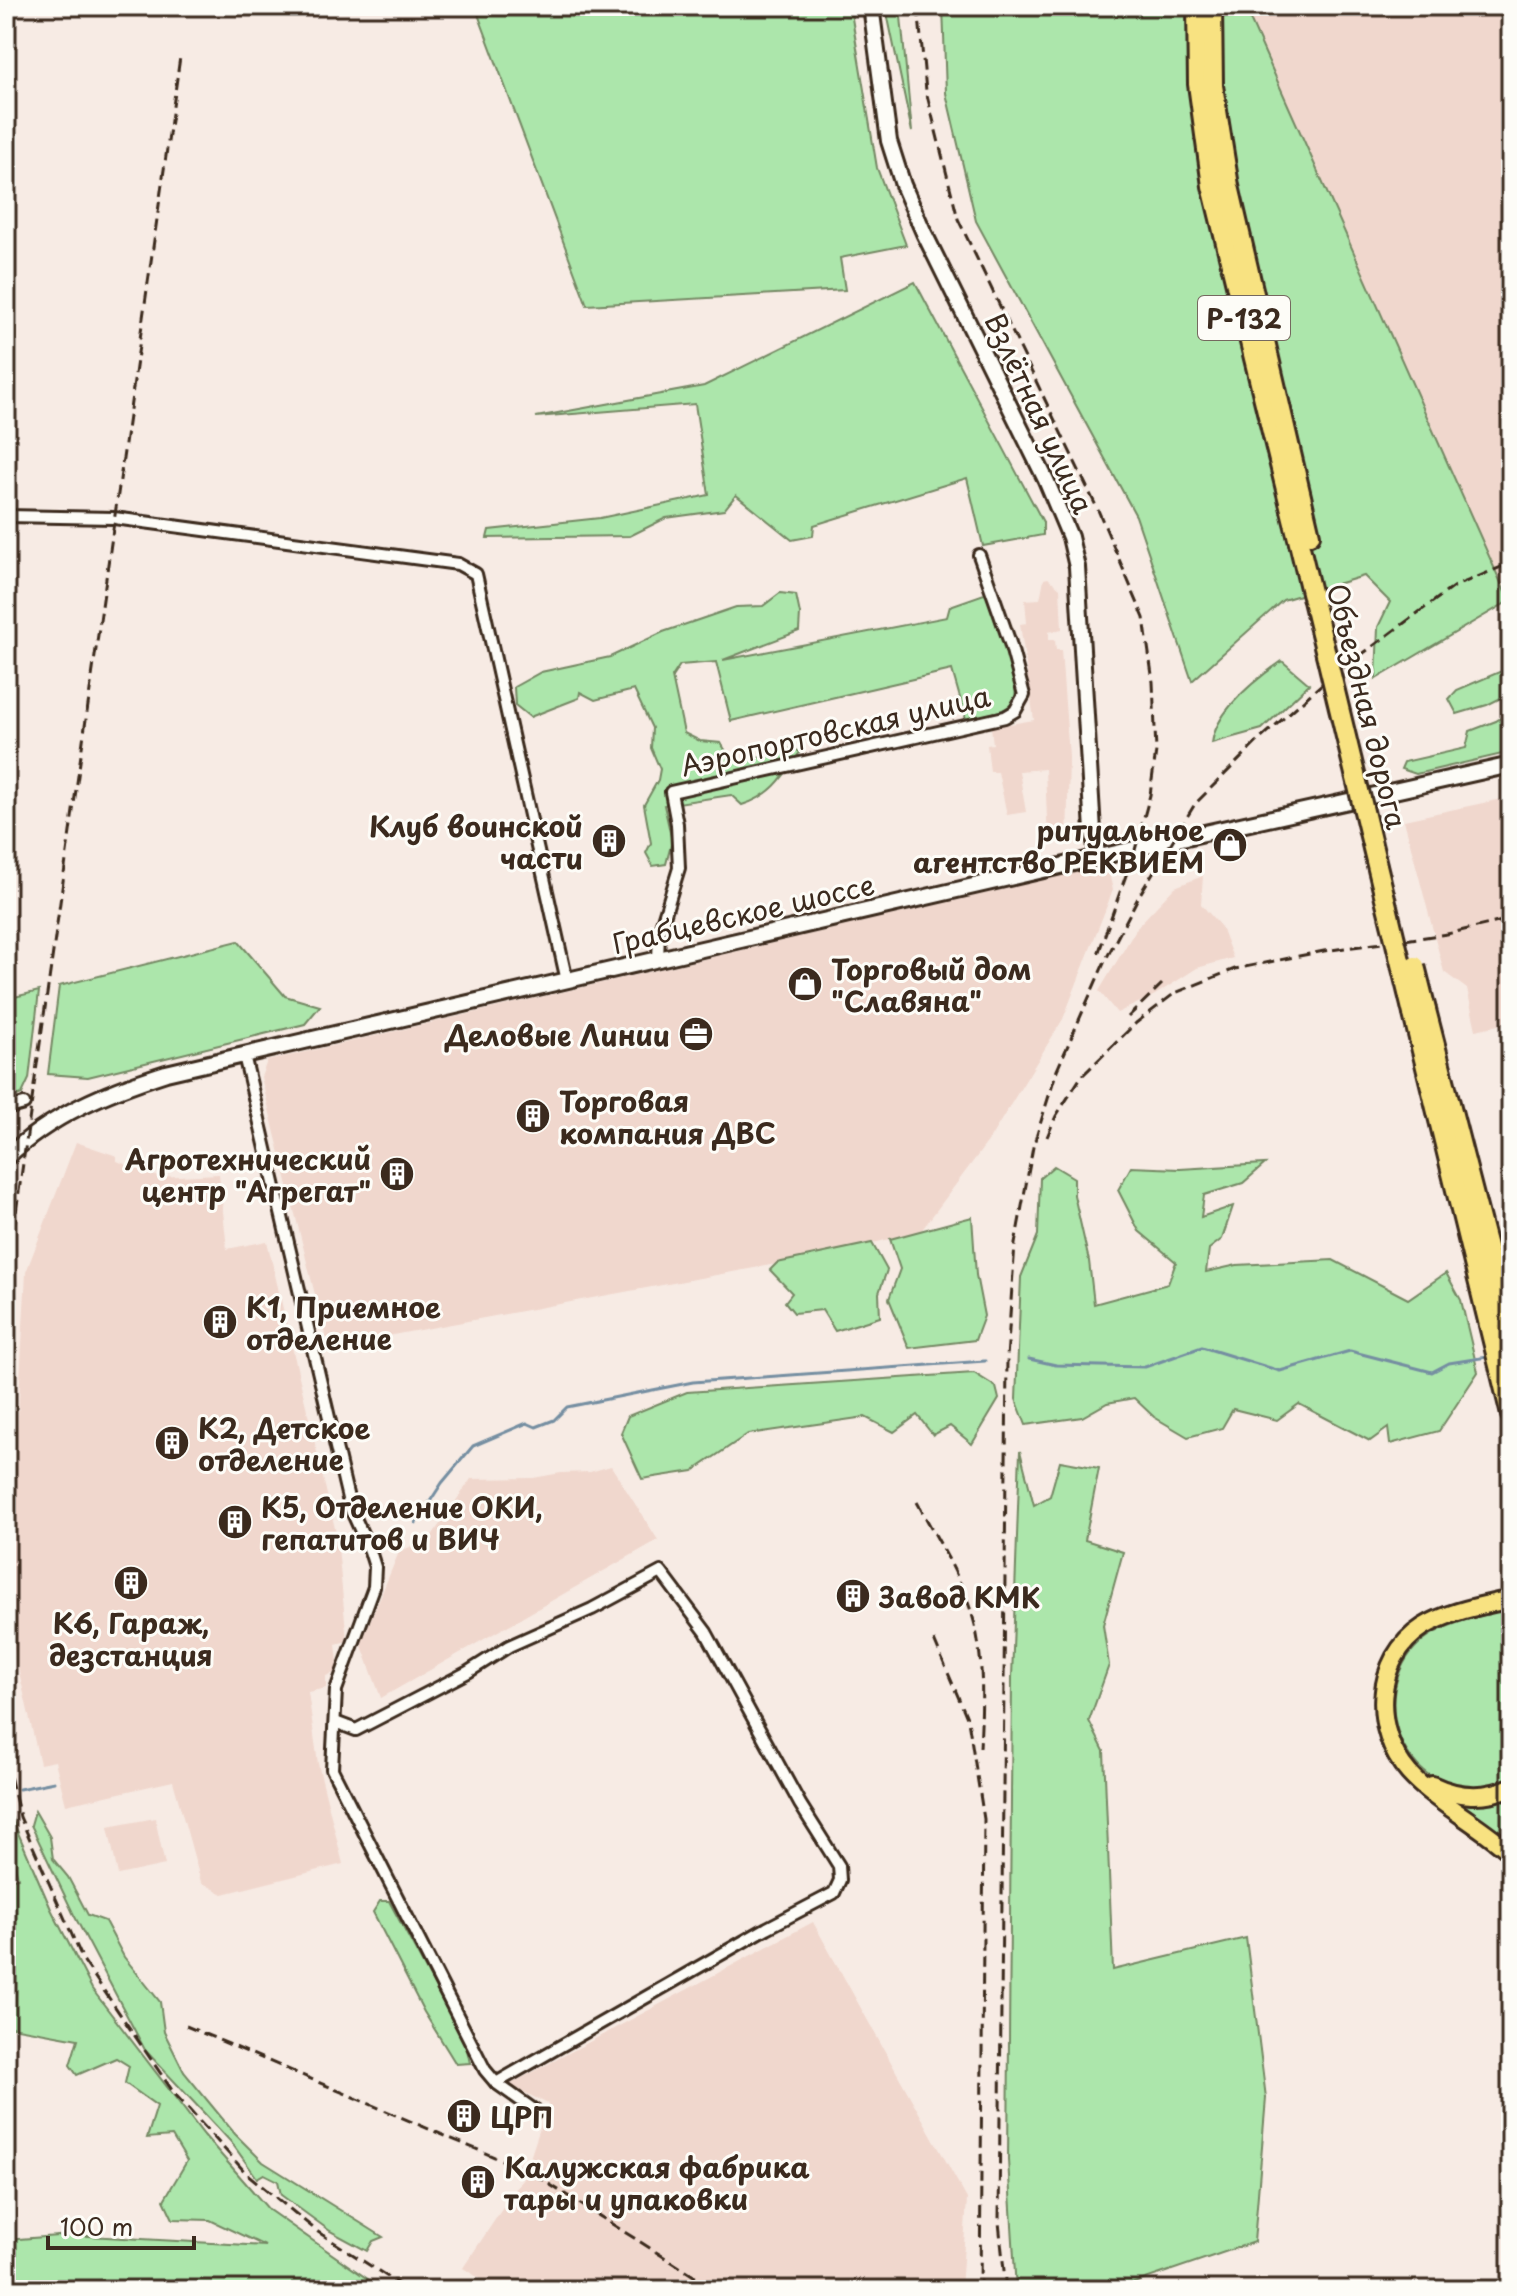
<svg xmlns="http://www.w3.org/2000/svg" width="1517" height="2296" font-family="'Playpen Sans',sans-serif">
  <style>
    .built { fill: #f0d7cd }
    .green { fill: #ace6ab; stroke: #748864; stroke-width: 2 }
    .lines { fill: none; stroke-linecap: round; stroke-linejoin: round }
    .stream { stroke: #748ea1; stroke-width: 3 }
    .minor-casing { stroke: #3b2a1e; stroke-width: 16 }
    .tertiary-casing { stroke: #3b2a1e; stroke-width: 20 }
    .secondary-casing { stroke: #3b2a1e; stroke-width: 20 }
    .primary-casing { stroke: #3b2a1e; stroke-width: 22 }
    .trunk-casing { stroke: #3b2a1e; stroke-width: 24 }
    .minor { stroke: #fdfcf7; stroke-width: 10 }
    .tertiary { stroke: #fdfcf7; stroke-width: 14 }
    .secondary { stroke: #fdfcf7; stroke-width: 14 }
    .primary { stroke: #f8e281; stroke-width: 16 }
    .trunk { stroke: #f8e281; stroke-width: 18 }
    .rail { stroke: #3b2a1e; stroke-width: 3; stroke-dasharray: 12 6; stroke-linecap: butt }
    .trunk-bridge-casing { stroke: #3b2a1e; stroke-width: 24; stroke-linecap: butt }
    .trunk-bridge { stroke: #f8e281; stroke-width: 18 }
    .labels { text-anchor: middle; dominant-baseline: central; stroke-width: 6; stroke-linejoin: round; paint-order: stroke }
    .shield { fill: #fdfcf7; stroke: #75695f; stroke-width: 2 }
    .shield-label { font-size: 26px; font-weight: bold; fill: #3b2a1e }
    .street-label { font-size: 28px; fill: #3b2a1e; stroke: #fdfcf7 }
    .poi-label { font-size: 28px; font-weight: bold; fill: #3b2a1e; stroke: #fdfcf7; text-anchor: start }
  </style>
  <rect width="100%" height="100%" fill="#f7ebe4"/>
  <filter id="ink" filterUnits="userSpaceOnUse"><feTurbulence type="fractalNoise" baseFrequency=".0125" numOctaves="2"/><feDisplacementMap in="SourceGraphic" scale="16" xChannelSelector="R" yChannelSelector="G"/><feConvolveMatrix kernelMatrix="1 2 1 2 8 2 1 2 1" color-interpolation-filters="sRGB"/></filter>
  <g filter="url(#ink)">
    <g class="built">
      <polygon points="1244,6 1511,6 1511,604 1509,601"/>
      <polygon points="1048,578 1060,588 1062,629 1049,632 1049,640 1055,640 1056,650 1061,650 1069,757 1067,842 1048,844 1045,769 1019,771 1026,812 1007,815 998,772 990,772 987,745 993,744 991,727 1034,720 1020,624 1027,623 1025,600 1040,599 1044,579"/>
      <polygon points="1511,797 1511,1022 1476,1030 1467,989 1444,972 1404,820"/>
      <polygon points="1107,865 1113,890 1063,1019 989,1140 921,1231 830,1254 328,1347 261,1077 267,1061"/>
      <polygon points="1203,876 1201,904 1221,927 1233,958 1197,968 1155,995 1117,1013 1099,991 1138,926 1175,887"/>
      <polygon points="76,1142 117,1156 117,1161 158,1177 219,1174 227,1249 267,1241 337,1537 347,1641 336,1644 339,1671 326,1676 326,1688 308,1692 318,1764 343,1864 223,1894 201,1882 173,1781 66,1805 55,1761 40,1764 6,1615 6,1526 12,1525 26,1272"/>
      <polygon points="611,1466 658,1540 381,1698 361,1643 399,1552 431,1537 471,1479 533,1478 561,1473 590,1472"/>
      <polygon points="155,1818 165,1865 118,1875 108,1827"/>
      <polygon points="813,1922 967,2199 961,2290 498,2290 463,2268 524,2176 548,2104 509,2085"/>
    </g>
    <g class="green">
      <polygon points="475,6 850,6 877,168 906,245 840,258 845,290 587,305"/>
      <polygon points="886,6 900,6 912,132 887,13"/>
      <polygon points="943,6 1244,6 1509,601 1376,679 1378,627 1390,602 1364,576 1283,600 1192,681 1136,516 976,221 946,93"/>
      <polygon points="915,282 1043,522 1043,535 983,546 967,478 814,525 813,536 792,540 736,495 724,510 666,518 630,536 487,538 489,530 600,518 709,495 695,404 536,417 704,386"/>
      <path d="M780 593 796 595 800 614 799 631 723 660 947 617 950 606 984 594 990 598C997 617 1024 686 1013 702 1004 714 980 715 966 719L952 670 731 721 716 662 680 665 672 677 684 733 700 741 721 743 727 753 739 763 793 748 800 752C783 777 773 795 742 805L731 795 664 805 672 841 666 864 653 866 646 853 651 843 644 805 658 780 660 769 651 748 652 728 634 690 595 700 580 692 579 698 530 717 515 705 514 687 541 672 610 657 663 632 736 607 763 606Z"/>
      <path d="M1282 661 1309 684 1262 729 1212 743C1216 711 1256 679 1282 661Z"/>
      <polygon points="1511,667 1511,693 1487,705 1457,714 1449,699 1457,690"/>
      <polygon points="1511,711 1511,752 1416,774 1401,769 1404,762 1466,748 1470,731 1496,721"/>
      <polygon points="238,941 285,996 320,1006 305,1024 88,1077 48,1074 59,986"/>
      <polygon points="39,991 29,1079 22,1094 6,1100 6,999"/>
      <polygon points="1265,1164 1243,1183 1204,1195 1201,1217 1233,1206 1222,1239 1209,1249 1206,1272 1237,1265 1333,1260 1408,1299 1446,1273 1461,1300 1478,1372 1439,1431 1390,1444 1388,1428 1370,1441 1299,1404 1277,1420 1233,1409 1222,1428 1188,1437 1154,1417 1134,1398 1107,1403 1082,1417 1026,1425 1016,1399 1021,1277 1038,1235 1040,1178 1054,1166 1074,1178 1074,1195 1089,1261 1094,1304 1168,1284 1176,1262 1139,1231 1118,1190 1131,1167 1180,1169"/>
      <polygon points="972,1217 976,1275 984,1316 975,1340 909,1348 889,1299 900,1269 890,1239"/>
      <polygon points="872,1243 887,1270 879,1293 880,1317 835,1331 822,1310 794,1313 785,1302 792,1293 770,1270 777,1263"/>
      <polygon points="974,1373 996,1387 999,1399 972,1444 950,1426 933,1435 917,1415 894,1432 865,1417 748,1434 693,1471 642,1479 621,1433 628,1416 687,1392"/>
      <polygon points="1020,1451 1034,1505 1050,1496 1060,1461 1099,1468 1085,1540 1123,1552 1103,1625 1109,1665 1089,1721 1104,1751 1113,1970 1246,1938 1266,2098 1254,2242 1122,2287 1120,2290 1016,2290 1008,2160 1012,1678"/>
      <path d="M1511 1607V1781C1495 1786 1479 1791 1462 1788 1390 1778 1368 1677 1429 1636 1452 1621 1485 1616 1511 1607Z"/>
      <polygon points="1511,1796 1511,1843 1456,1802"/>
      <polygon points="6,1805 51,1909 92,1989 204,2135 269,2210 379,2287 378,2290 6,2290 6,2240 71,2235 265,2246 210,2220 173,2219 164,2200 187,2161 172,2136 147,2138 157,2106 125,2083 129,2066 116,2058 77,2075 70,2065 78,2039 6,2026 6,1880 18,1878 9,1842 6,1843"/>
      <polygon points="35,1811 50,1837 53,1859 68,1877 88,1915 105,1921 124,1957 160,2002 164,2032 184,2072 235,2134 263,2162 383,2237 373,2241 367,2251 330,2231 281,2195 278,2181 264,2174 257,2178 231,2142 145,2050 74,1915 31,1825"/>
      <polygon points="380,1901 389,1901 466,2045 470,2063 456,2064 424,2012 373,1912"/>
    </g>
    <g class="lines">
      <g class="stream">
        <polyline points="1029,1359 1056,1365 1145,1367 1202,1347 1280,1371 1350,1351 1432,1372 1449,1363 1487,1357"/>
        <polyline points="416,1523 442,1483 473,1446 527,1423 536,1427 554,1420 567,1407 693,1382 985,1361"/>
        <polyline points="19,1789 54,1782"/>
      </g>
      <g class="minor-casing">
        <g id="minor">
          <polyline points="6,516 114,518 458,564 476,574 567,981"/>
          <polyline points="658,960 659,933 679,868 677,824 671,792 1005,717 1015,711 1024,695 1010,643 979,555"/>
          <polyline points="244,1055 350,1507 370,1551 375,1567 374,1587 336,1690 332,1769 485,2070 496,2083 537,2112"/>
          <polyline points="6,1109 24,1104"/>
          <polyline points="335,1722 356,1730 468,1672 509,1646 592,1609 661,1572 706,1632 800,1804 839,1866 840,1880 834,1893 767,1928 496,2083"/>
        </g>
      </g>
      <g class="tertiary-casing">
        <polyline id="tertiary" points="871,6 889,141 903,185 924,233 1046,480 1070,537 1077,567 1093,831 1098,858"/>
      </g>
      <g class="secondary-casing">
        <path id="secondary" d="M6 1158C52 1114 107 1092 166 1073L1173 840 1511 765"/>
      </g>
      <g class="primary-casing">
        <g id="primary">
          <path d="M1511 1599C1482 1606 1449 1611 1423 1627 1373 1659 1372 1731 1409 1773 1435 1802 1481 1825 1511 1853"/>
          <path d="M1432 1785C1457 1797 1485 1799 1511 1787"/>
        </g>
      </g>
      <g class="trunk-casing">
        <g id="trunk">
          <polyline points="1197,6 1198,84 1212,186 1319,625"/>
          <polyline points="1212,6 1213,86 1229,186 1310,535"/>
          <polyline points="1426,1010 1511,1340"/>
          <polyline points="1413,1014 1511,1415"/>
        </g>
      </g>
      <use href="#minor" class="minor"/>
      <use href="#tertiary" class="tertiary"/>
      <use href="#secondary" class="secondary"/>
      <use href="#primary" class="primary"/>
      <use href="#trunk" class="trunk"/>
      <g class="rail">
        <polyline points="918,6 926,91 958,219 1098,510 1144,618 1153,682 1156,751 1150,795 1135,850 1097,957"/>
        <polyline points="1128,1017 1162,984"/>
        <polyline points="1047,1137 1056,1116 1081,1077 1136,1023 1175,993 1235,969 1324,951 1447,934 1511,919"/>
        <polyline points="6,1283 180,57"/>
        <path d="M917 1502C938 1541 964 1581 975 1625 984 1665 982 1707 980 1748"/>
        <polyline points="934,1640 968,1720 984,1819 980,2290"/>
        <polyline points="6,1760 20,1817 83,1960 174,2093 246,2173 318,2232 408,2290"/>
        <polyline points="186,2026 530,2172 716,2290"/>
        <polyline points="1006,2290 999,2222 1007,1358 1015,1244 1033,1147 1057,1070 1105,961 1140,894 1195,804 1259,740 1323,683 1453,587 1511,563"/>
      </g>
      <g class="trunk-bridge-casing">
        <g id="trunk-bridge">
          <polyline points="1319,625 1413,1014"/>
          <polyline points="1415,966 1426,1010"/>
        </g>
      </g>
      <use href="#trunk-bridge" class="trunk-bridge"/>
    </g>
  </g>
  <defs>
    <g id="building-disc" transform="scale(1.8)"><circle r="9.5" fill="#3b2a1e" stroke="#fdfcf7"/><path d="M-4-6H4V6H1V3H-1V6H-4ZM-2.5-4.3h1.7v1.8h-1.7ZM.8-4.3h1.7v1.8H.8ZM-2.5-1h1.7V.8h-1.7ZM.8-1h1.7V.8H.8Z" fill="#fff"/></g>
    <g id="shop-disc" transform="scale(1.8)"><circle r="9.5" fill="#3b2a1e" stroke="#fdfcf7"/><path d="M-5-2.5h2.3a2.7 3.5 0 0 1 5.4 0H5L5.5 6h-11ZM-1.5-2.5h3a1.5 2.3 0 0 0-3 0Z" fill="#fff"/></g>
    <g id="office-disc" transform="scale(1.8)"><circle r="9.5" fill="#3b2a1e" stroke="#fdfcf7"/><path d="M-6-3h4V-5.5h4V-3h4V5H-6ZM-1-4.5V-3h2v-1.5ZM-6 0V1H6V0Z" fill="#fff"/></g>
  </defs>
  <g fill-rule="evenodd">
    <use href="#building-disc" x="609" y="841"/>
    <use href="#shop-disc" x="1230" y="845"/>
    <use href="#shop-disc" x="805" y="984"/>
    <use href="#office-disc" x="696" y="1034"/>
    <use href="#building-disc" x="533" y="1116"/>
    <use href="#building-disc" x="397" y="1174"/>
    <use href="#building-disc" x="220" y="1322"/>
    <use href="#building-disc" x="172" y="1443"/>
    <use href="#building-disc" x="235" y="1522"/>
    <use href="#building-disc" x="131" y="1583"/>
    <use href="#building-disc" x="853" y="1596"/>
    <use href="#building-disc" x="464" y="2116"/>
    <use href="#building-disc" x="478" y="2182"/>
  </g>
  <g class="labels">
    <rect class="shield" x="1198" y="296" width="92" height="44" rx="6"/>
    <g class="shield-label">
      <text x="1244" y="318">Р-132</text>
    </g>
    <g class="street-label">
      <text transform="translate(1040 413) rotate(65)">Взлётная улица</text>
      <text transform="translate(1368 706) rotate(76)">Объездная дорога</text>
      <text transform="translate(835 730) rotate(-13)">Аэропортовская улица</text>
      <text transform="translate(743 913) rotate(-13)">Грабцевское шоссе</text>
    </g>
    <g class="poi-label">
      <text x="583" y="825" text-anchor="end">Клуб воинской<tspan x="583" dy="32">части</tspan></text>
      <text x="1204" y="829" text-anchor="end">ритуальное<tspan x="1204" dy="32">агентство РЕКВИЕМ</tspan></text>
      <text x="831" y="968">Торговый дом<tspan x="831" dy="32">"Славяна"</tspan></text>
      <text x="670" y="1034" text-anchor="end">Деловые Линии</text>
      <text x="559" y="1100">Торговая<tspan x="559" dy="32">компания ДВС</tspan></text>
      <text x="371" y="1158" text-anchor="end">Агротехнический<tspan x="371" dy="32">центр "Агрегат"</tspan></text>
      <text x="246" y="1306">К1, Приемное<tspan x="246" dy="32">отделение</tspan></text>
      <text x="198" y="1427">К2, Детское<tspan x="198" dy="32">отделение</tspan></text>
      <text x="261" y="1506">К5, Отделение ОКИ,<tspan x="261" dy="32">гепатитов и ВИЧ</tspan></text>
      <text x="879" y="1596">Завод КМК</text>
      <text x="131" y="1622" text-anchor="middle">К6, Гараж,<tspan x="131" dy="32">дезстанция</tspan></text>
      <text x="490" y="2116">ЦРП</text>
      <text x="504" y="2166">Калужская фабрика<tspan x="504" dy="32">тары и упаковки</tspan></text>
    </g>
  </g>
  <rect width="1517" height="2296" fill="none" stroke="#fdfcf7" stroke-width="32"/>
  <rect x="16" y="16" width="1485" height="2264" fill="none" stroke="#3b2a1e" stroke-width="3" filter="url(#ink)"/>
  <path d="M48 2236v12h146v-12" fill="none" stroke="#3b2a1e" stroke-width="4"/>
  <text x="60" y="2236" font-size="24" fill="#3b2a1e" stroke="#fdfcf7" stroke-width="6" paint-order="stroke">100 m</text>
</svg>
